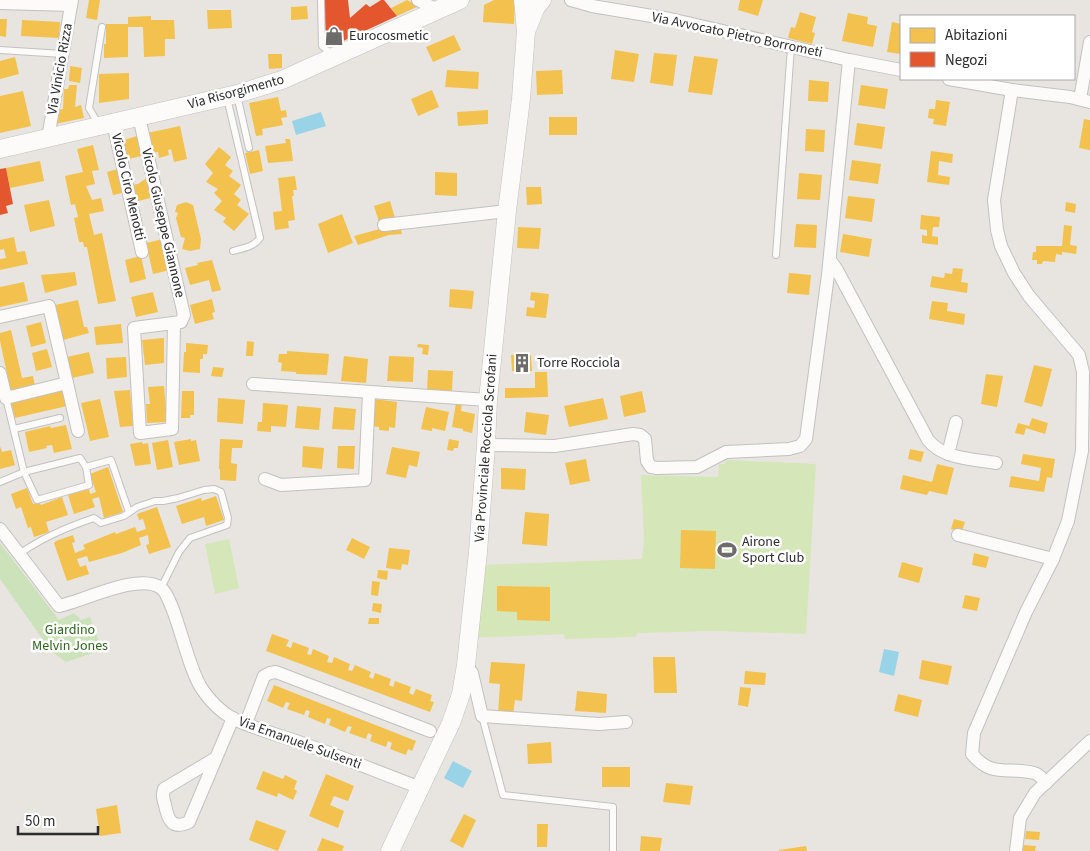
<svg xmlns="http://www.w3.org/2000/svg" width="1090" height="851" font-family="'Source Sans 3',sans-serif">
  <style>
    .green { fill: #cbe2bb }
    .pitch { fill: #d5e6b8 }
    .water { fill: #98d3e7 }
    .homes { fill: #f2c14e }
    .shops { fill: #e4572e }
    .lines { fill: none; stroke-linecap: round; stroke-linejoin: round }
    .lane-casing { stroke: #c2c1c1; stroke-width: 8 }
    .street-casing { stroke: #c2c1c1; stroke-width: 14 }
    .secondary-casing { stroke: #c2c1c1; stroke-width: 19 }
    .lane { stroke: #fcfbfa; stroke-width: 6 }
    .street { stroke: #fcfbfa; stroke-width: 12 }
    .secondary { stroke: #fcfbfa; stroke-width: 18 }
    .labels { text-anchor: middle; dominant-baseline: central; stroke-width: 5; stroke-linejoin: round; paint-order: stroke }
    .street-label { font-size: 14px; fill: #2b2b2b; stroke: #fff }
    .poi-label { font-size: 14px; fill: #2b2b2b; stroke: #fff; text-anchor: start }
    .park-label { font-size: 14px; fill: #2d651d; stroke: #fff }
  </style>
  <rect width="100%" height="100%" fill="#e8e5e0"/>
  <polygon class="green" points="0,543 59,620 74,613 81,620 90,617 102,650 66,662 51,651 0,579"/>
  <g class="pitch">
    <polygon points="726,460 816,464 806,634 714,631 637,633 636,637 565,639 564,634 472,638 479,585 484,582 485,574 481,569 481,565 642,559 644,541 641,475 718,477 719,464 725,464"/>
    <polygon points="229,539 239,588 215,594 205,544"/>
  </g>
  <g class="water">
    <polygon points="321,112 326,126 296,135 292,121"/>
    <polygon points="884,649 899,652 894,676 879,672"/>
    <polygon points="453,761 472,771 463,788 444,778"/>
  </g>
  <g class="homes">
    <polygon points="89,0 100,0 97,20 86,18"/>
    <polygon points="407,0 419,6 397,16 391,8"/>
    <polygon points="494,0 515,0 514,24 483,22 484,5"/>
    <polygon points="740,0 763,0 758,16 738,10"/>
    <polygon points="307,6 308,19 291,20 291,7"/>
    <polygon points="207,10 231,10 232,28 208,29"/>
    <polygon points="800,12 816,17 812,32 815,33 812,44 788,38 791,27 795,28"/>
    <polygon points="848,13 868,17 867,24 877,26 873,47 842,41"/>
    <polygon points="151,16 151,20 174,20 175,39 165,39 165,56 144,57 143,27 128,27 128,57 104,58 104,44 106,44 106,24 128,24 128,17"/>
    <polygon points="0,19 7,19 6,37 0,36"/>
    <polygon points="22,20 60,22 59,38 21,36"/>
    <polygon points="892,22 901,24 901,54 887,52"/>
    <polygon points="454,35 461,50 433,62 426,47"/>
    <polygon points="615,50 639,54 634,82 611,79"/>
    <polygon points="654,53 677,55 673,86 650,83"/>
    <polygon points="268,54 282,54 282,68 269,69"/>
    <polygon points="694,56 718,59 712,95 688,92"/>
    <polygon points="15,57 19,74 0,79 0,61"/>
    <polygon points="70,66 82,68 80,83 69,81"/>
    <polygon points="447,70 479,72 478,89 445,87"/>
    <polygon points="562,70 563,94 537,95 536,71"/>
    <polygon points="129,73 129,99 99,103 99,74"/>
    <polygon points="809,80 829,82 828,102 808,101"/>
    <polygon points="69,85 77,85 75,107 81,105 84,118 55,124 56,111 63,109 64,89 68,89"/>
    <polygon points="861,85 888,89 885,109 858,105"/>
    <polygon points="432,90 439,107 418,116 411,99"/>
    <polygon points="23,91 31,126 0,133 0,96"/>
    <polygon points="278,97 281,111 286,110 287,117 281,118 283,125 262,129 263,135 256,136 249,103"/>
    <polygon points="936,100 950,102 946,126 933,124 934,119 928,118 929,109 935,109"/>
    <polygon points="488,110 488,124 458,126 457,112"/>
    <rect x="549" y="117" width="28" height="18"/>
    <polygon points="1084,119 1090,120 1090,150 1079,148"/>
    <polygon points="857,123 885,127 882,149 854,145"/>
    <polygon points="180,126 187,159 174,162 171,149 168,150 169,155 159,158 158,152 151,153 147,133"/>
    <polygon points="806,129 825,130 824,152 805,151"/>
    <polygon points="140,135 145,155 125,160 121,141"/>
    <polygon points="285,139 290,139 293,161 268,163 265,146 286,143"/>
    <polygon points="93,145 99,170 92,171 95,184 86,186 92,200 101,198 104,211 89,214 94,235 102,233 116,301 98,304 87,247 84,247 83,242 79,242 74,218 78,217 75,204 71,205 65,176 83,172 77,149"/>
    <polygon points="219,147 231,157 225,165 233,171 229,176 241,185 234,194 241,200 237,205 249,214 234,231 223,222 226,218 214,210 222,201 214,193 218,189 206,182 213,173 205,164"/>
    <polygon points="259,150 263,171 250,174 245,153"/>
    <polygon points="931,151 953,154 952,163 939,161 938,175 950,177 949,185 927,182"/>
    <polygon points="852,160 881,164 878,184 849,180"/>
    <polygon points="40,161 44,181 10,188 6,168"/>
    <polygon points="121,168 127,192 113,195 107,172"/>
    <polygon points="435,172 457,173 457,196 435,195"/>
    <polygon points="799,173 822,175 820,200 797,199"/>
    <polygon points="295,176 297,190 293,190 294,196 292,196 295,220 288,221 289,228 275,230 273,212 282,211 278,178"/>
    <polygon points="145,179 149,180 154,197 135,202 131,185 138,184"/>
    <polygon points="526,187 541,187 542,204 527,205"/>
    <polygon points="848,196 875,199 872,222 845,218"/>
    <polygon points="49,200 55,226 30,232 24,205"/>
    <polygon points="390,201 395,218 379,222 374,206"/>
    <polygon points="186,202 193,205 201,239 200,249 190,251 182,249 185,238 181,237 176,218 178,213 175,212 177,205"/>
    <polygon points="1066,202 1076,204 1075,213 1065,211"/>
    <polygon points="342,214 353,243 328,253 318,224"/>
    <polygon points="921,215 940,217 939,227 933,227 932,236 938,237 938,245 922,243 922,235 927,236 927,230 920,229"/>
    <polygon points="796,224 817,225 816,248 794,247"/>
    <polygon points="400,225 402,234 389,235 358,245 354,236 387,227"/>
    <polygon points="1064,225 1072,226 1070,245 1077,246 1076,254 1062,252 1062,255 1056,254 1055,262 1043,261 1042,264 1037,264 1037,260 1032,260 1033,252 1036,252 1036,246 1062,246"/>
    <polygon points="518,227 541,228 539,249 517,248"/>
    <polygon points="843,234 872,239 869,257 840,252"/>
    <polygon points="14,237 17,252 25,251 28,264 0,270 0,259 6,258 4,249 0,250 0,240"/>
    <polygon points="163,239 170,270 153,274 146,243"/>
    <polygon points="141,256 146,279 130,283 125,260"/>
    <polygon points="212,260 221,290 212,292 209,280 190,285 185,268 198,265 197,263"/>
    <polygon points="953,268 963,269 961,282 968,283 967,293 930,287 932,276 944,278 945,273 952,274"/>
    <polygon points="75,272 77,285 45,293 41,275"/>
    <polygon points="789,273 811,275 809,295 787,293"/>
    <polygon points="24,282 28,301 0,307 0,287"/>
    <polygon points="450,289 474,291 472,309 449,307"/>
    <polygon points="153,292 158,312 136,317 131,297"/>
    <polygon points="531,292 549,294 546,318 526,316 527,307 534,308 535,301 530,300"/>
    <polygon points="212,299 215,312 212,313 214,319 195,324 190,305"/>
    <polygon points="78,300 84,327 87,327 89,333 63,340 55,305"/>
    <polygon points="932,301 948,303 947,311 965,314 964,325 929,319"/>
    <polygon points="41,322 46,343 31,347 26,326"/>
    <polygon points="121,324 123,343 96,345 94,327"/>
    <polygon points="11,330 22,378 33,376 35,386 11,392 0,341 0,333"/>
    <polygon points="164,338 164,363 145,365 142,340"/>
    <polygon points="247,341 254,342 253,356 246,356"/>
    <polygon points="186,343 208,345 207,354 203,354 203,359 200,359 200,373 183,372 184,352 186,352"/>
    <polygon points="418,344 429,345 428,355 422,354 423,348 417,347"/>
    <polygon points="47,349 52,367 36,371 32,353"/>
    <polygon points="287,351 329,354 327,375 296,374 296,372 281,371 282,363 278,362 279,354 287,354"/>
    <polygon points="89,352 94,373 72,378 67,357"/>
    <polygon points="511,355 531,355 532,371 512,371"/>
    <polygon points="344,356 368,359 366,383 341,381"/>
    <polygon points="389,356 414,357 413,382 387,381"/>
    <polygon points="126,357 127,377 107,379 106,358"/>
    <polygon points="1034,365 1052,369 1042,407 1024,402"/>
    <polygon points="213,367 224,368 222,377 211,376"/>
    <polygon points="428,370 453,371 452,391 427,390"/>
    <polygon points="535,372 547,372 548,397 505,398 505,388 535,388"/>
    <polygon points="986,374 1003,376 997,407 981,404"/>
    <polygon points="164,386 167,422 147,423 146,404 150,404 148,387"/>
    <polygon points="63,389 67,406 15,418 11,401"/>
    <polygon points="130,390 133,426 120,427 114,391"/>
    <polygon points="182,391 194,391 194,415 190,415 190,418 181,418"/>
    <polygon points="642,391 646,412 624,417 620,396"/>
    <polygon points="218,398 245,400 243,424 217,422"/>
    <polygon points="603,398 608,419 569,427 564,406"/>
    <polygon points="100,399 109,437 90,441 81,403"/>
    <polygon points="374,399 397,402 395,428 389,427 389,431 379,430 379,427 372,426"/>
    <polygon points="263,403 288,405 286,427 271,426 271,432 257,431 258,422 262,422"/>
    <polygon points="456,403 462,403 461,411 475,414 472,433 463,431 463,429 452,427"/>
    <polygon points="297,406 321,408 319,430 295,428"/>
    <polygon points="334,407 356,409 354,430 332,429"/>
    <polygon points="426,407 449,412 445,431 432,428 432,431 421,429"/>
    <polygon points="526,412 549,415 546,435 524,432"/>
    <polygon points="1032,418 1048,423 1045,434 1026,428 1024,435 1015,433 1018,423 1029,426"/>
    <polygon points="66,425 72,449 54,453 52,445 46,446 47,448 29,452 25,432 50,426 51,428"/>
    <polygon points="191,439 191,441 196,440 200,461 179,465 174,442"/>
    <polygon points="220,439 243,440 242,448 232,448 231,463 237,464 236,481 220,480 220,469 219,469"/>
    <polygon points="449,439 459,441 458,448 454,448 453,451 447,450"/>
    <polygon points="168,440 173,467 157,470 152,443"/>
    <polygon points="142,442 143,444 148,443 151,464 135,466 130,444"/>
    <polygon points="0,446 2,452 11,450 15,465 0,469"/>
    <polygon points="303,446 324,448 322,469 302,467"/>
    <polygon points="338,446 355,446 354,469 337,468"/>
    <polygon points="392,447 420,452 417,467 409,465 406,478 386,474"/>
    <polygon points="910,449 924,452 921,462 908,459"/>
    <polygon points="1023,454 1055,459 1052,478 1047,477 1044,492 1009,487 1011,476 1039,481 1041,468 1021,464"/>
    <polygon points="586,459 590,481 570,485 565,463"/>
    <polygon points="937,464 954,468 947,495 929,491 927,495 900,489 903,475 932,482"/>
    <polygon points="108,467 123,512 104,518 99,497 92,499 95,507 74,514 68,495 89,489 90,494 96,492 90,474"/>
    <polygon points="501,468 526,469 525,490 501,489"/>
    <polygon points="27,488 33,504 40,503 41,505 62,497 68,515 46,522 49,532 34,537 31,527 28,528 21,507 16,509 11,494"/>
    <polygon points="216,496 224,520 206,526 204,517 182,524 176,506 201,498 202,501"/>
    <polygon points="157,507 171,547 149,554 146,545 149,544 148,535 139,538 141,545 122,553 89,562 87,556 77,559 80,567 86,565 89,574 67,581 54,543 56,541 73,535 75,542 72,543 75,553 85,549 83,545 115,532 116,534 135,527 137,532 146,529 143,519 139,520 137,514"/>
    <polygon points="525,512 549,514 547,546 522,544"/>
    <polygon points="954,519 965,522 962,531 951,529"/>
    <polygon points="681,530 716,531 715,569 680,568"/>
    <polygon points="352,538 370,547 364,559 346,550"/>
    <polygon points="389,548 410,550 408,565 402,564 401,570 386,568"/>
    <polygon points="974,553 989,557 986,568 972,565"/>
    <polygon points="902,562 923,568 919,583 898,577"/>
    <polygon points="378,570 388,571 387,580 377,578"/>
    <polygon points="372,581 380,582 378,596 371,595"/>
    <polygon points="497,586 550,587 550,621 517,620 517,612 497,611"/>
    <polygon points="965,595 980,598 977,611 962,608"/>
    <polygon points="373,603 382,604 381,613 372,611"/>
    <polygon points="369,618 379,618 379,624 368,624"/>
    <polygon points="272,634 289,640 286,646 291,648 293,642 309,648 307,654 311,655 313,649 329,656 327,662 332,663 334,657 350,664 348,670 352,671 355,665 371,672 369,677 373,679 375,673 391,679 389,685 393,687 395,681 411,687 409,693 413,695 416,689 432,695 430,701 434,702 430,712 266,651"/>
    <polygon points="653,657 675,657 677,693 654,693"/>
    <polygon points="922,660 952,666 948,685 919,679"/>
    <polygon points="491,662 525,664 522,701 515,700 513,715 498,714 500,684 489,683"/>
    <polygon points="745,671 766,673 765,685 744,684"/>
    <polygon points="274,685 416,741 412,751 408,749 406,755 390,749 392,743 388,741 386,747 370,741 372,735 368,733 366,739 349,733 352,727 348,726 345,732 329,725 331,719 327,718 325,724 308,717 310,711 306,710 304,715 287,709 290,703 286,702 283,708 267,701"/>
    <polygon points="740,687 751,688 748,707 738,705"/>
    <polygon points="577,691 607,694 606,713 575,711"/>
    <polygon points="898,694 922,700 918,717 894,711"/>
    <polygon points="551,742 552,763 528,764 527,744"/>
    <rect x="602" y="767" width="28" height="20"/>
    <polygon points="263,771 283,779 285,775 297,781 294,789 297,791 293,800 278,793 277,797 256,789"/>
    <polygon points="326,774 354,786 348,801 334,796 330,805 344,811 338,828 309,816"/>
    <polygon points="666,783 693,786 690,805 663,802"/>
    <polygon points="117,805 121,833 100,836 96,809"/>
    <polygon points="464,814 476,820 463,848 450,841"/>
    <polygon points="256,820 286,831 278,851 249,840"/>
    <polygon points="537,824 548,824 547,847 537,847"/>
    <polygon points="1026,831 1040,832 1039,840 1025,839"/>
    <polygon points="641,836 662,838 660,851 640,851"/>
    <polygon points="322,838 344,846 342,851 317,851"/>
    <polygon points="1023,845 1036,846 1035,851 1023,851"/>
    <polygon points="806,846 807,851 779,851 779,850"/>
  </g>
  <g class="shops">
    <polygon points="324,0 348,0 350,18 366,4 370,7 381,0 384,0 397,16 341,42 326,43"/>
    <polygon points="6,168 13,204 6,206 8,213 0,215 0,169"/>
  </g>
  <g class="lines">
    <g class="lane-casing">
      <g id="lane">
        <polyline points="321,0 322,46 332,54"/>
        <polyline points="0,50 63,54"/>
        <polyline points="237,95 249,148"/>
        <path d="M227 98 260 238C254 247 243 248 233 251"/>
        <polyline points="99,125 89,108 102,27"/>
        <polyline points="776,255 791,47"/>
        <polyline points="6,398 24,472 37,500 89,485 86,467"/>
        <polyline points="14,429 60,418"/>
        <polyline points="0,482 24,472 80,458 86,467 111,460 129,512"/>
        <path d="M19 554C42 538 67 527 94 518L101 523 124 516 137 507 155 501H163L178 498 204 490 214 489 221 492 228 518 227 525 190 538 179 552 161 588"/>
        <polyline points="482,716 503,795 613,807 613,851"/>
      </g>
    </g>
    <g class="street-casing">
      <g id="street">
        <polyline points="418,0 439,11"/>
        <polyline points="571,0 592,6 670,19 849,60 901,70"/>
        <polyline points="0,3 71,5"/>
        <polyline points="949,79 1012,90 1070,97 1090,102"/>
        <path d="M1012 90 994 200 997 230 1001 246 1014 273 1029 296 1079 355 1083 372 1082 451 1068 521 1053 559 1026 612 974 733 972 754C993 779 1008 766 1034 773 1038 774 1043 779 1046 783"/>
        <polyline points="1080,99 1090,42"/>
        <polyline points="139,117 184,315 181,322 134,328 140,433 172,429 174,323"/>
        <polyline points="113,123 142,252"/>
        <polyline points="48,138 72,0"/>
        <polyline points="384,225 507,211"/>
        <path d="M830 260 837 270 928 440C943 459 973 459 996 463"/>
        <polyline points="0,317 49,306 67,383 6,398 0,373"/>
        <polyline points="67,383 78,431"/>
        <polyline points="253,384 488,400"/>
        <polyline points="486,445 555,446 633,434 640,435 645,439 647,461 651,467 657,468 697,467 726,452 789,449 800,446 806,439 828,275 849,60"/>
        <polyline points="948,454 956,422"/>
        <polyline points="265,479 281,485 365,480 369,393"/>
        <path d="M0 529 59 606C84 601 139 572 161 588 175 598 187 668 202 689 210 701 220 711 232 718 253 729 284 736 307 745 345 758 383 774 421 788"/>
        <polyline points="958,535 1053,559"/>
        <polyline points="466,665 472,673 482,716 599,724 626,722"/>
        <polyline points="246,723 264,676 270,673 276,672 430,731"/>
        <path d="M216 758 164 789C162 795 163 799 165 805 168 820 172 830 189 822L233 718"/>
        <polyline points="1016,851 1020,818 1035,793 1090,741"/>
      </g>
    </g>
    <g class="secondary-casing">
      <g id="secondary">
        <polyline points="527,29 536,7 542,0"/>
        <polyline points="0,149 237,94 282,80 460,0"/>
        <polyline points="390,851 451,723 461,694 466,665 478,552 486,445 488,400 507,211 521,99 526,31 523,0"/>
      </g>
    </g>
    <use href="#lane" class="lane"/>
    <use href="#street" class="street"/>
    <use href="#secondary" class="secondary"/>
  </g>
  <defs>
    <g id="shop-bare" transform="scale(1.5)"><path d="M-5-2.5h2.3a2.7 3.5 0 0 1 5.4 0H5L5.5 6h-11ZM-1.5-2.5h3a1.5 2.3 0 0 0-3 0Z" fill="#6d6c6a" stroke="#fff" stroke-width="2.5" paint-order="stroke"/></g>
    <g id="building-bare" transform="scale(1.5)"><path d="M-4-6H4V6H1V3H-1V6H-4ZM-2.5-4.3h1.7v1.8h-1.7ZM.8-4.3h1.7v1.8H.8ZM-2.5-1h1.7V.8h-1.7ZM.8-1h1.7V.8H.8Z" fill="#6d6c6a" stroke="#fff" stroke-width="2.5" paint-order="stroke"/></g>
    <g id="stadium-bare" transform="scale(1.5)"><path d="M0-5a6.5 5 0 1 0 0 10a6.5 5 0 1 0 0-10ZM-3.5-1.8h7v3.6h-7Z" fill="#6d6c6a" stroke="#fff" stroke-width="2.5" paint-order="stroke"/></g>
  </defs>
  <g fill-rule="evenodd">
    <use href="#shop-bare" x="334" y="36"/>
    <use href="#building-bare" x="522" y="363"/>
    <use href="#stadium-bare" x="727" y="550"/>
  </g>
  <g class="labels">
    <g class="street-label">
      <text transform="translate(737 35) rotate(12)">Via Avvocato Pietro Borrometi</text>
      <text transform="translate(60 69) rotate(-80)">Via Vinicio Rizza</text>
      <text transform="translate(236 92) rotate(-15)">Via Risorgimento</text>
      <text transform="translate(128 187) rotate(77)">Vicolo Ciro Menotti</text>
      <text transform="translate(163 223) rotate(77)">Vicolo Giuseppe Giannone</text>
      <text transform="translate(486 448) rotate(-86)">Via Provinciale Rocciola Scrofani</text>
      <text transform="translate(300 743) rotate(20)">Via Emanuele Sulsenti</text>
    </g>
    <g class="poi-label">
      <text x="349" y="36">Eurocosmetic</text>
      <text x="537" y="363">Torre Rocciola</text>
      <text x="742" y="542">Airone<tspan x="742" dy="16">Sport Club</tspan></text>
    </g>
    <g class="park-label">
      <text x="70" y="630">Giardino<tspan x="70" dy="16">Melvin Jones</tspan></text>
    </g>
  </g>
  <rect x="900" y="15" width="175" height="65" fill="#ffffff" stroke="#aaaaaa"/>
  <rect x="910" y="28" width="25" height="15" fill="#f2c14e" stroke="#aaaaaa"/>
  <text x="945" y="40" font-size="15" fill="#2b2b2b">Abitazioni</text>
  <rect x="910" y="52" width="25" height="15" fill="#e4572e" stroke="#aaaaaa"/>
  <text x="945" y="65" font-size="15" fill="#2b2b2b">Negozi</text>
  <path d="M18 826v8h80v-8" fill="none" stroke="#2b2b2b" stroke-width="2.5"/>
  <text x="25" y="826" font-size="15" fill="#2b2b2b" stroke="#ffffff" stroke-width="4" paint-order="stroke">50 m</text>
</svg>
